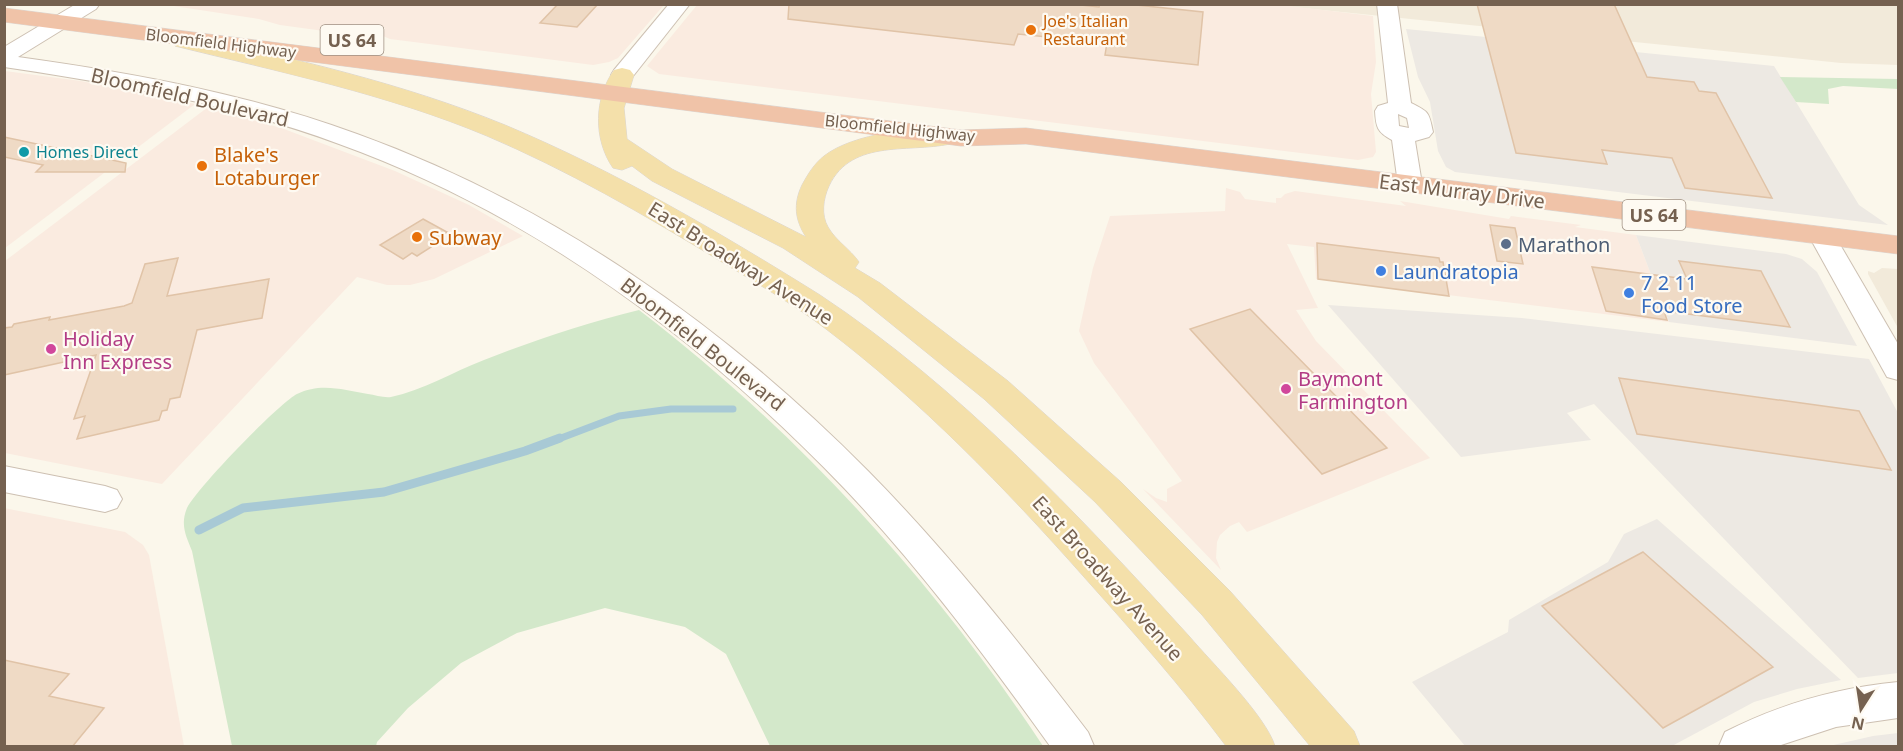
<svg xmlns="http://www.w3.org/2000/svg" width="1903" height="751" font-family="'Noto Sans',sans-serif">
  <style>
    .residential { fill: #f2eada }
    .commercial { fill: #faebe0 }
    .industrial { fill: #ede9e3 }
    .green { fill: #d3e8ca }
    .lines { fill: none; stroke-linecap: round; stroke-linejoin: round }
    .stream-far1 { stroke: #a8c9d5; stroke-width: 7 }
    .stream { stroke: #a8c9d5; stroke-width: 9 }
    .building { fill: #efdac5; stroke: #e0c3a7; stroke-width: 1.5 }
    .street-casing { stroke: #cdc0b2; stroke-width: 2 }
    .primary-casing { stroke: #dbd6d2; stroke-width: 1 }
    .highway-casing { stroke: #dbd6d2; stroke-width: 1 }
    .street { fill: #fff; fill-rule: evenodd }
    .primary { fill: #f4e0aa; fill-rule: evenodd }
    .highway { fill: #f0c3a8; fill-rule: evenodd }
    .food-dot { fill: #e8710a; stroke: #fefaf2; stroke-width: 2 }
    .culture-dot { fill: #0f9aa8; stroke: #fefaf2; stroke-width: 2 }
    .service-dot { fill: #5c6f8a; stroke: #fefaf2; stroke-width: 2 }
    .shop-dot { fill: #3f7fe0; stroke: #fefaf2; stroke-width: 2 }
    .hotel-dot { fill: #d1479c; stroke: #fefaf2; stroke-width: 2 }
    .labels { text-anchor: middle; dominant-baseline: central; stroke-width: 4.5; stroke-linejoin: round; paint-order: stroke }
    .far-food-label { font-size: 16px; fill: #c56008; stroke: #fefaf2; text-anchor: start }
    .far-street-label { font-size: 16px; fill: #756150; stroke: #fefaf2 }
    .far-culture-label { font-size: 16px; fill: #0d838f; stroke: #fefaf2; text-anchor: start }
    .shield { fill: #fefaf2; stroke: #9e8f81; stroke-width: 1.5 }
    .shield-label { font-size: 18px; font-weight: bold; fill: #756150 }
    .street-label { font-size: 20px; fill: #756150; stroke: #fefaf2 }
    .food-label { font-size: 20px; fill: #c56008; stroke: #fefaf2; text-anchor: start }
    .service-label { font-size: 20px; fill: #4e5e75; stroke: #fefaf2; text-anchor: start }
    .shop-label { font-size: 20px; fill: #366cbe; stroke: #fefaf2; text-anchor: start }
    .hotel-label { font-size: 20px; fill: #b23c85; stroke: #fefaf2; text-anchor: start }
  </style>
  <rect width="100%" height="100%" fill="#fbf7eb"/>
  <g class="residential">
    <polygon points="1273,5 1898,5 1898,65 1841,63"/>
    <polygon points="1882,268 1898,269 1898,328 1868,274 1868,271 1874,273"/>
  </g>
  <g class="commercial">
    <polygon points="1273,4 1373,16 1376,62 1371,94 1376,152 1373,157 1358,160 659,74 647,66 697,5"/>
    <polygon points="167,5 664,5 618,58 609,62 593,65 390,39 383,36 385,28 355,24 339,30 324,31 280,25 259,19"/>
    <polygon points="5,71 81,81 195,104 5,248"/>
    <polygon points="208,107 284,129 395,171 469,205 523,236 434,279 410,285 387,285 357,277 162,484 5,453 5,261"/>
    <polygon points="1226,188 1240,192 1245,199 1276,203 1276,198 1281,198 1285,194 1295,191 1406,206 1400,201 1509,219 1511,216 1581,225 1575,227 1636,235 1669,322 1316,279 1314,247 1287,244 1318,308 1296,310 1316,341 1430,458 1247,532 1239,522 1230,526 1220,535 1217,542 1216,558 1221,570 1143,489 1156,498 1167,502 1167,489 1182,481 1094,363 1079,331 1093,268 1110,216 1225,211"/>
    <polygon points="4,508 125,532 143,545 149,555 184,746 5,746"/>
  </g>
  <g class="industrial">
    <polygon points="1406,29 1774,66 1859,205 1888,225 1455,172 1446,167 1438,151 1430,102 1418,77"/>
    <polygon points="1636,235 1786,254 1802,259 1817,272 1857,346 1669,322"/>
    <polygon points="1328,305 1522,318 1869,359 1898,413 1898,673 1858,678 1594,404 1567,413 1591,440 1461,457"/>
    <polygon points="1657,519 1841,680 1797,689 1754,702 1672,746 1465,746 1412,682 1508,632 1509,620 1608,562 1624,534"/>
    <polygon points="1898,733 1898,746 1829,746 1873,736"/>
  </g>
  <g class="green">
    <polygon points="1780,77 1898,79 1898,89 1843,86 1828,89 1829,104 1796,102"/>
    <path d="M639 310C797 431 934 581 1043 746H770L726 654 685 627 605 608 517 633 461 663 408 708 377 742 376 746H232L192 551C186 536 180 525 187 508 196 489 278 404 297 394 321 382 344 390 368 394 375 395 384 398 391 397 423 390 453 372 484 360 535 340 586 323 639 310Z"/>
  </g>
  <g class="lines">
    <polyline class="stream-far1" points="556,440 619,416 671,409 733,409"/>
    <polyline class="stream" points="199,530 243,508 384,492 525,451 560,438"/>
  </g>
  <g class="building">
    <polygon points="558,4 598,4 577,27 540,23"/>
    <polygon points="789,4 1071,4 1099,7 1100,4 1127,4 1203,12 1198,65 1105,55 1107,43 1018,34 1014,45 788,19"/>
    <polygon points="1477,4 1614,4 1647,77 1694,82 1699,91 1716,93 1772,198 1685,188 1672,158 1602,150 1607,164 1516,153"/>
    <polygon points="4,137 126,163 125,172 36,172 43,165 4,157"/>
    <polygon points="423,219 447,232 431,242 436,244 417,256 412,253 403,259 380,245"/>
    <polygon points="1490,225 1515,228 1523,264 1497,261"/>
    <polygon points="1317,243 1439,258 1440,262 1443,262 1449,296 1318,279"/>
    <polygon points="178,258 167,296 269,279 262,318 197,330 180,397 170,399 167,410 162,411 159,420 77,439 85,416 74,419 96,355 4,375 4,328 12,327 14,324 50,317 49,320 124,306 132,303 145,264"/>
    <polygon points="1679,261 1761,271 1790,327 1664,311 1667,320 1606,311 1592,267 1687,279"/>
    <polygon points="1250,309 1387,448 1322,474 1190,329"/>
    <polygon points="1619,378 1859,411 1891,470 1637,434"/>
    <polygon points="1643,552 1773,667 1663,728 1542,606"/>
    <polygon points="4,660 69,674 49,696 104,708 72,747 4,747"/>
  </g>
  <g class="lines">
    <g class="street-casing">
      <g id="street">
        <path d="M76 4 99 5 96 9 18 57C133 73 248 94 357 134 551 204 724 325 868 471 948 552 1019 642 1088 732L1094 746H1050C986 657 920 568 844 488 702 340 533 214 339 144 231 104 118 84 4 67V47Z"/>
        <polygon points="669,4 690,4 630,80 622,82 614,80 611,75 614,70"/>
        <path d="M1377 4H1397L1411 103C1429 112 1429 112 1433 132L1429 137 1415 141 1422 184 1419 189 1410 191 1401 189 1398 184 1392 140C1377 132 1376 127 1375 111L1378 106 1388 103ZM1398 114 1407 118 1409 128 1399 126Z"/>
        <polygon points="1822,228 1831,230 1835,236 1898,344 1898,380 1887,377 1809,236 1813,230"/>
        <polygon points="4,466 105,486 117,490 122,499 117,508 105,512 4,492"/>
        <path d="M1898 682V718L1836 727 1778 746H1719L1725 732C1780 704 1836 688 1898 682Z"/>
      </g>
    </g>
    <g class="primary-casing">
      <g id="primary">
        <path d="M183 34C292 58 402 83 505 125 615 171 719 232 820 295 959 387 1077 513 1189 636 1212 663 1265 715 1275 746H1226C1182 687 1133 632 1084 577 1005 488 921 401 826 329 792 303 754 282 717 259 643 214 567 170 487 136 387 94 280 72 175 46L172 41 175 36Z"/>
        <path d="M622 68 630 70 634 75 624 108 627 139 672 169 806 237C795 220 793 204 802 185 808 174 814 164 824 156 852 134 920 124 954 133L958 138 954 143C912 154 852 137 829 186 823 199 821 215 828 227 836 241 850 249 859 262L855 268 880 283 1008 381 1121 482 1230 591 1354 731 1360 746H1310L1202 615 1095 502 984 399 858 297 783 248 652 181 632 166 622 170 613 168C593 139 594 98 614 70Z"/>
      </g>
    </g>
    <g class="highway-casing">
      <polygon id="highway" points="4,8 961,130 1026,128 1898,236 1898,254 1026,144 961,146 4,22"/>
    </g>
    <use href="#street" class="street"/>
    <use href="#primary" class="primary"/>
    <use href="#highway" class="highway"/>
  </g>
  <g class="food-dot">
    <circle cx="1031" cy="30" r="6"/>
    <circle cx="202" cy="166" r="6"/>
    <circle cx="417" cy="237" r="6"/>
  </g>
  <circle class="culture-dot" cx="24" cy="152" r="6"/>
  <circle class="service-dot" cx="1506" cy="244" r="6"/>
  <g class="shop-dot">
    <circle cx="1381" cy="271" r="6"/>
    <circle cx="1629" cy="293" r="6"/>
  </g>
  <g class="hotel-dot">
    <circle cx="51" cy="349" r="6"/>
    <circle cx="1286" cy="389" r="6"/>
  </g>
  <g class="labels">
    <g class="far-food-label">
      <text x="1043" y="21">Joe's Italian<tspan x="1043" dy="18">Restaurant</tspan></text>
    </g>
    <g class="far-street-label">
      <text transform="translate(221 43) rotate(7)">Bloomfield Highway</text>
      <text transform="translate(900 128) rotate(6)">Bloomfield Highway</text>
    </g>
    <g class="far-culture-label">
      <text x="36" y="152">Homes Direct</text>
    </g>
    <g class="shield">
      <rect x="320.5" y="25" width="63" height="30" rx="4.5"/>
      <rect x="1622.5" y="200" width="63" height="30" rx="4.5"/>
    </g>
    <g class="shield-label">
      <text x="352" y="40">US 64</text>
      <text x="1654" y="215">US 64</text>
    </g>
    <g class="street-label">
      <text transform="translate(190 97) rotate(13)">Bloomfield Boulevard</text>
      <text transform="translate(1462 191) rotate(7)">East Murray Drive</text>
      <text transform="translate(741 263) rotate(32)">East Broadway Avenue</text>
      <text transform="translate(703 344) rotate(38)">Bloomfield Boulevard</text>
      <text transform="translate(1108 578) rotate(48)">East Broadway Avenue</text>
    </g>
    <g class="food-label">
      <text x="214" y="154">Blake's<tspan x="214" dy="23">Lotaburger</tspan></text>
      <text x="429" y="237">Subway</text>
    </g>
    <g class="service-label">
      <text x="1518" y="244">Marathon</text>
    </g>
    <g class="shop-label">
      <text x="1393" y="271">Laundratopia</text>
      <text x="1641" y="282">7 2 11<tspan x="1641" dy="23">Food Store</tspan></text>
    </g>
    <g class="hotel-label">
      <text x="63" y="338">Holiday<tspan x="63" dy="23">Inn Express</tspan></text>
      <text x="1298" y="378">Baymont<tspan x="1298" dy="23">Farmington</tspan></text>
    </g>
  </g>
  <rect width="1903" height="751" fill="none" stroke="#756150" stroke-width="12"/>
  <g transform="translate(1861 709) rotate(192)" stroke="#fefaf2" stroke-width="4.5" paint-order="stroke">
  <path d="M0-4.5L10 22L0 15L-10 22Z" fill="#756150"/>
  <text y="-9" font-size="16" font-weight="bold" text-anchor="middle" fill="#756150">N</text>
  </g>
</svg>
